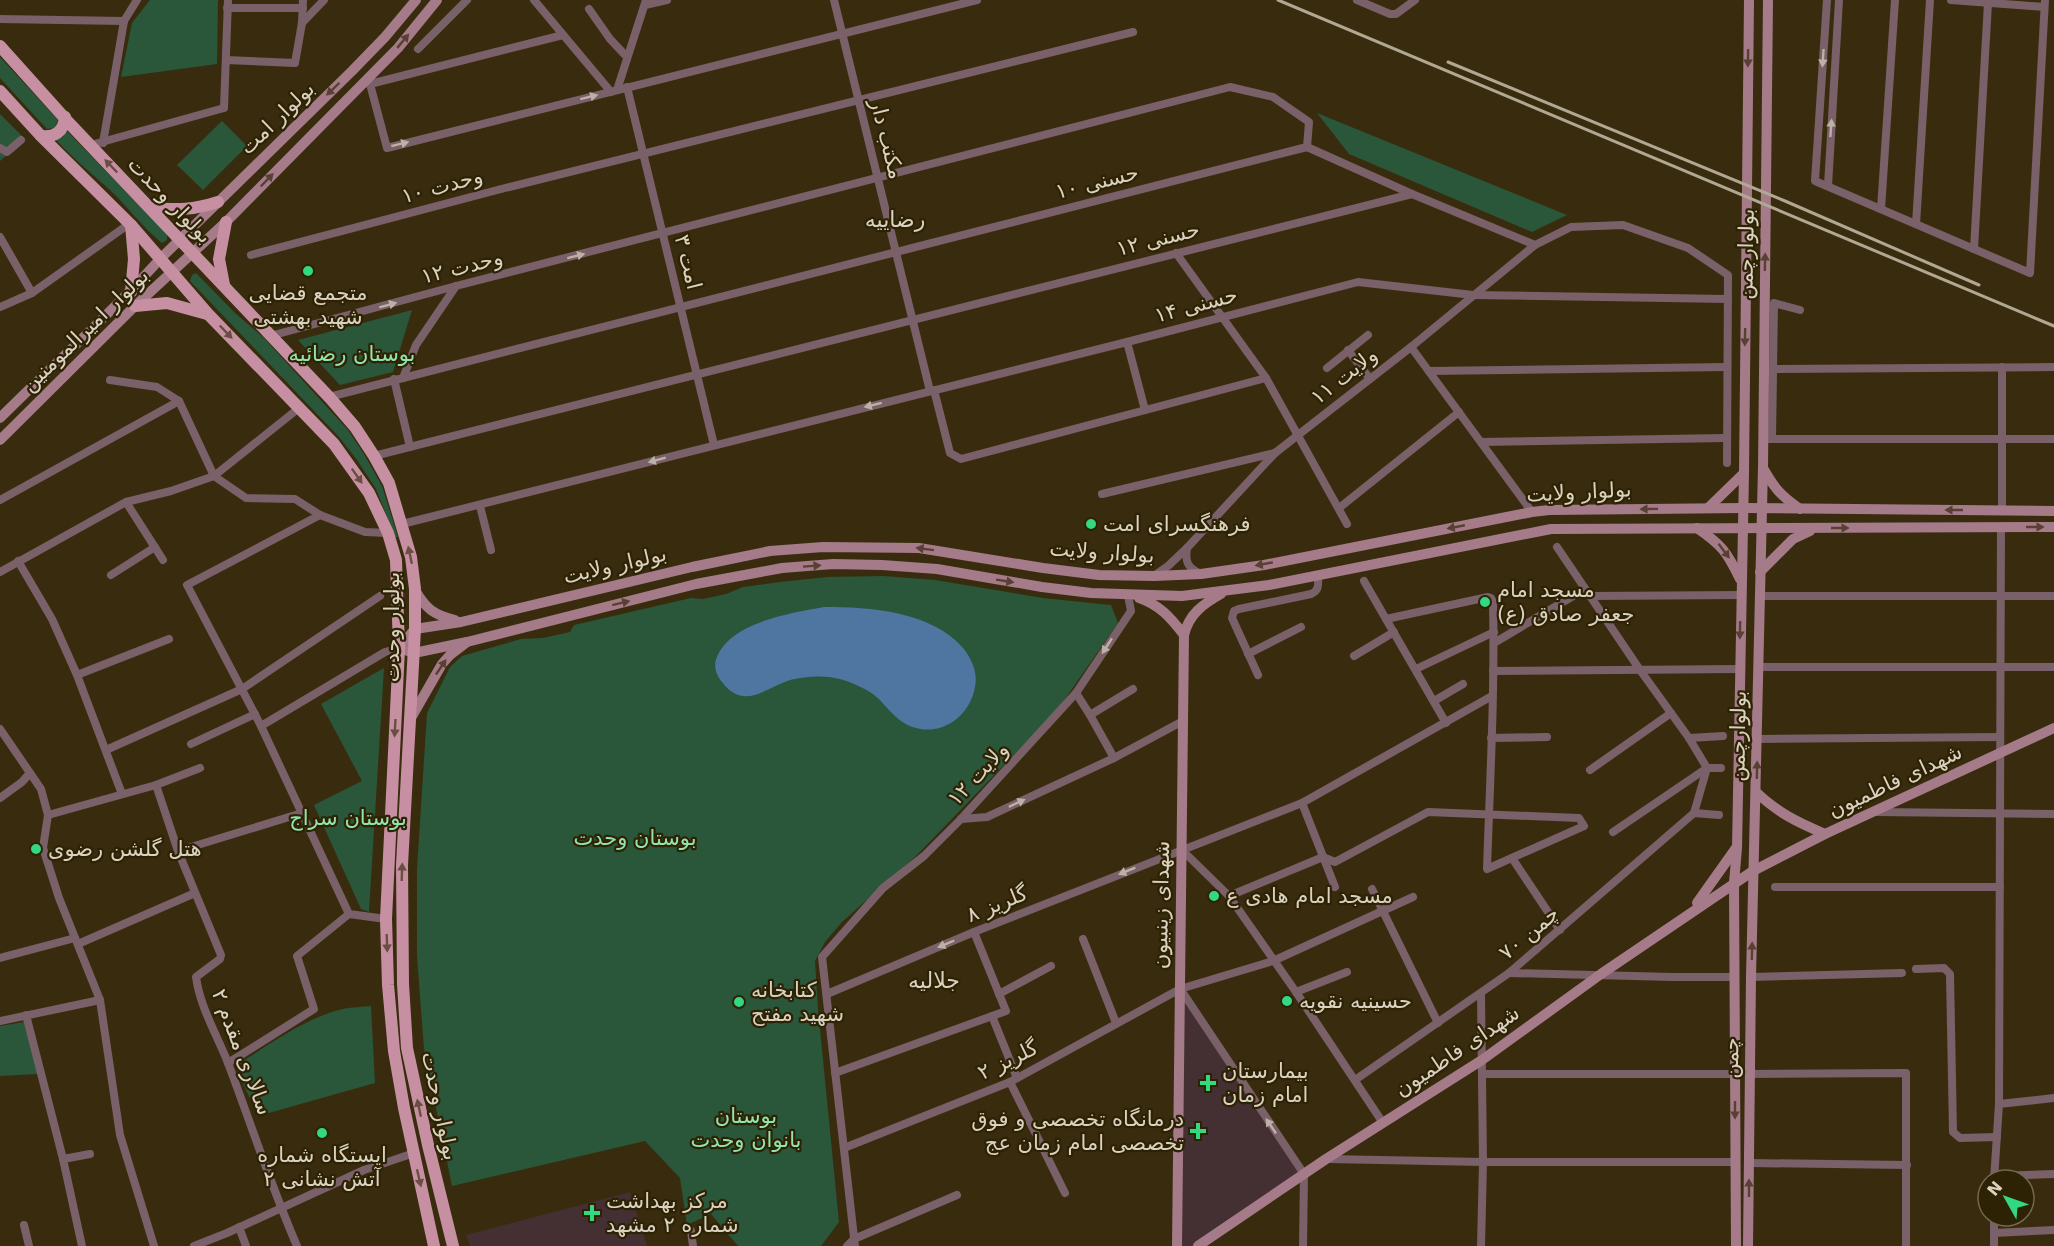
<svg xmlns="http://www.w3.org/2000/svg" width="2054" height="1246" font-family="'DejaVu Sans','Noto Naskh Arabic',sans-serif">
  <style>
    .medical { fill: #442f32 }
    .green { fill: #2a563a }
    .water { fill: #4e76a1 }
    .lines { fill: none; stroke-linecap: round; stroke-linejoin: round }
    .street { stroke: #7a6068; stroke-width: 8 }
    .secondary { stroke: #a57b89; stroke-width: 10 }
    .primary { stroke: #c690a2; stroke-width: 12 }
    .rail { stroke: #b1a894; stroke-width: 3 }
    .oneway { fill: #584133 }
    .oneway2 { fill: #bdb0a6 }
    .oneway3 { fill: #6b4e43 }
    .poi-dot { fill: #33d882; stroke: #2e2204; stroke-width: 2 }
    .labels { text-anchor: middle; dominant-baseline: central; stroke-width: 4.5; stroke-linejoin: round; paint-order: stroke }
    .street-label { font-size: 21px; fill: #dad2c1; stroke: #2e2204 }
    .poi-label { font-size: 21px; fill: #dad2c1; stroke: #2e2204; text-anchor: start }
    .park-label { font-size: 21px; fill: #91e4ae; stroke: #2e2204 }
    .neighbourhood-label { font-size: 22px; fill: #dad2c1; stroke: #2e2204 }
  </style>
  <rect width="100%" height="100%" fill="#392c0e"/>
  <g class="medical">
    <polygon points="1178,993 1300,1172 1195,1246 1176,1246"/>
    <polygon points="630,1192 647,1246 470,1246 466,1235"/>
  </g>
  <g class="green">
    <polygon points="150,0 218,0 217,64 121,77 132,23"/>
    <polygon points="0,57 58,120 55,128 47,129 0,78"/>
    <polygon points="1317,113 1567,215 1532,232 1349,154"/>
    <polygon points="0,114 25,139 0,161"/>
    <polygon points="222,121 247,146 203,190 177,165"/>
    <path d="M66 130 167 234V240L162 243C143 228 128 207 110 190 91 173 73 158 56 140L63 137Z"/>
    <polygon points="196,273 235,313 264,338 348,430 364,454 382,486 398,537 395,537 376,489 357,460 339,437 190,281 192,275"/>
    <polygon points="412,310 393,372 340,385 298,340"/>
    <polygon points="883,576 935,580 1043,598 1111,605 1118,623 1058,709 916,856 842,922 825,942 815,961 818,1009 839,1222 821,1246 738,1246 711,1214 687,1225 680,1178 645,1141 452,1186 424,1049 417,956 417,869 427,713 450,667 462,656 521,639 543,638 570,632 574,625 691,598 703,599 726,594 743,587 780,582 827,577"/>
    <polygon points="384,668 369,912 361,909 314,805 362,781 321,704"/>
    <path d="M371 1006 375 1083 258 1116 235 1066C268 1046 304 1018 343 1009 352 1007 362 1007 371 1006Z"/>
    <polygon points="24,1022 38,1074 0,1076 0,1026"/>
  </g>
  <path class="water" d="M824 607C870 607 932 611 964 649 972 660 978 673 975 687 973 700 965 713 954 721 935 734 913 732 896 717 888 710 882 701 873 694 864 688 851 682 840 679 824 675 807 676 790 680 765 688 744 711 722 682 716 675 713 665 717 657 731 622 791 613 824 607Z"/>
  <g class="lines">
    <g class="street">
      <polyline points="534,0 611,92"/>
      <polyline points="834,0 930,391"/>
      <polyline points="1357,0 1390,14 1396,14 1415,0"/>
      <polyline points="1827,0 1815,181 2030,273 2045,0"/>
      <polyline points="1951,0 2044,7"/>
      <polyline points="645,5 667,0"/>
      <polyline points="227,8 303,8"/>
      <polyline points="589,9 610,39 627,57"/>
      <polyline points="0,19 124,21"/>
      <polyline points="302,23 324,0"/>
      <polyline points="418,49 467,0"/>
      <polyline points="226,60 295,63 302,23 303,0"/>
      <polyline points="367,81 370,84 563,35"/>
      <polyline points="370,84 387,148 977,0"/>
      <polyline points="627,87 714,445"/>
      <polyline points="617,90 646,0"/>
      <polyline points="103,143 124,21 137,0"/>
      <polyline points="91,145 224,108 228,0"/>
      <polyline points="1307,147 1412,194 1535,245"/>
      <polyline points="0,148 7,152 21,140"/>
      <polyline points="1828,186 1839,0"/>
      <polyline points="1881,209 1895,0"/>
      <polyline points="1916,224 1930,0"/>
      <polyline points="0,237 32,293"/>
      <polyline points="1974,249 1988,3"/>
      <polyline points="1176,253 1266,378 1347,524"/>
      <polyline points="251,255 505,188 1133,32"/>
      <polyline points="0,307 32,293 129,224"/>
      <polyline points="270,336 456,286 1230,87 1273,97 1309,122 1307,147"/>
      <polyline points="1127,342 1145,410"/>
      <polyline points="1411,347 1532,512"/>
      <polyline points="1348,350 1370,379"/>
      <polyline points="1327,368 1368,335"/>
      <polyline points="1773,369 2054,367"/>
      <polyline points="1429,371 1727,367"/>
      <polyline points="403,378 416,345 456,286"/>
      <polyline points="394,379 410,447"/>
      <polyline points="110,380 157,387 179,401 214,476 246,498 295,499 320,515 365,532 388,533"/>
      <polyline points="934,390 950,453 961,459 1266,378"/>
      <polyline points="329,397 1307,147"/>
      <polyline points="1764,439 2054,439"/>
      <polyline points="1772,439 1774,303 1800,310"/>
      <polyline points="1481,442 1726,438"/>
      <polyline points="374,456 1412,194"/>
      <polyline points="1102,494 1275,453"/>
      <polyline points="0,500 179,401"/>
      <polyline points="126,502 163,560"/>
      <polyline points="480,506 491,550"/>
      <polyline points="1339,508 1459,412"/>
      <polyline points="2002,510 2002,367"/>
      <polyline points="320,515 187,585 261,726 349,914 386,919"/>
      <polyline points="402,524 1127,342 1358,282 1473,295 1728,299"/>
      <polyline points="1557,547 1640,670 1689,738 1707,768"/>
      <path d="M1187 548C1185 561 1187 567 1199 573"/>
      <polyline points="18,561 52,619 77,675 122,794"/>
      <polyline points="0,572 126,502 171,491 214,476 299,408"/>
      <polyline points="111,575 155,547"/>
      <polyline points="1155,575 1168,566 1187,548 1275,453 1411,347 1535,245 1571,227 1623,225 1688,248 1728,275 1727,463"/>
      <polyline points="1364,581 1446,723"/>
      <polyline points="1590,596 1741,595"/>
      <polyline points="1760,596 2054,596"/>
      <polyline points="1494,643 1585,589"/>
      <polyline points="1248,654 1301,627"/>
      <polyline points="1354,656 1394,632"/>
      <polyline points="1758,667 2054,667"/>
      <polyline points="1416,669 1494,632"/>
      <polyline points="1493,671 1739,669"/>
      <polyline points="77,675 169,639"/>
      <path d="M1258 675 1232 618 1234 611 1239 609 1311 594C1320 590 1318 584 1318 575"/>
      <polyline points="1076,693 1090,715 1114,758"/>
      <polyline points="1434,701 1463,684"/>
      <polyline points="1090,715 1133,689"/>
      <polyline points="261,726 385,652 399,648"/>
      <polyline points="0,729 41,789 48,815 43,848 59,898 100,1000 120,1135 154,1246"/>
      <polyline points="1491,738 1547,737"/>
      <polyline points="1689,738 1723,736"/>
      <polyline points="1757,739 2000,737"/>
      <polyline points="191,744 255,714"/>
      <polyline points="106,750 242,689 380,596"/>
      <polyline points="1707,768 1721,768"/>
      <polyline points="1590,770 1671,713"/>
      <path d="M156 785 178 851 221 955 220 959 196 977C200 1007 217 1035 228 1063 251 1124 271 1186 297 1246"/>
      <polyline points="0,798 22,782 30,773"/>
      <polyline points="1302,803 1335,887"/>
      <polyline points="1876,812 2054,814"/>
      <polyline points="1694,813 1707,768"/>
      <polyline points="48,815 156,785 200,768"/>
      <polyline points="961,819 987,817 1114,758 1183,721"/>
      <polyline points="1613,832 1707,768"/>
      <polyline points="1182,850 1229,896 1296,992 1383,1123"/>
      <polyline points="178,851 302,813"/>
      <polyline points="1512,858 1560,930"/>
      <polyline points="1775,887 2000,887"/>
      <polyline points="1372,889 1438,1023"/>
      <path d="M1229 896 1323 857 1335 862 1428 812 1579 818 1584 826 1487 869C1490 780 1495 691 1493 602L1491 598 1488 597 1386 619"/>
      <polyline points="1083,939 1116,1023"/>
      <polyline points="78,944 195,893"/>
      <polyline points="0,958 75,938"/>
      <polyline points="1916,969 1944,968 1950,974 1953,1132 1960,1138 1997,1137"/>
      <polyline points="1509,973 1673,977 1735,977"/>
      <polyline points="1751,977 1902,973"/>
      <polyline points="1181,990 1304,1174 1303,1246"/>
      <polyline points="1296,992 1347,972"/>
      <polyline points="827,994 974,932 1302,803 1492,696"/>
      <polyline points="999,994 1051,966"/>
      <polyline points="1481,994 1483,1162 1481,1246"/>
      <polyline points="26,1015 63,1159 82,1246"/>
      <polyline points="992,1016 1017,1078"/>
      <polyline points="0,1021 100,1000"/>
      <polyline points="228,1063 314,1009 297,956 349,914"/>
      <polyline points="835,1073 1006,1011 974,932"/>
      <polyline points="1482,1074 1735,1074"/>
      <polyline points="1750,1074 1906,1073 1906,1246"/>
      <polyline points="1355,1080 1509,973 1694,813 1719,815"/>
      <polyline points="1010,1082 1065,1193"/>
      <polyline points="1999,1104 2054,1098"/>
      <polyline points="844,1148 1010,1082 1180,989 1273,961 1413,897"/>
      <polyline points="63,1159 90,1154"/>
      <polyline points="1328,1159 1483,1162 1736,1162"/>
      <polyline points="1749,1163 1907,1165"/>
      <polyline points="1994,1176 2054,1174"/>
      <polyline points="1994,1180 1999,1104 2001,527"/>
      <polyline points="24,1225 29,1246"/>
      <polyline points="239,1227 246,1246"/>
      <polyline points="691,1231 693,1246"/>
      <polyline points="1994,1233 2054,1230"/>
      <polyline points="194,1246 227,1233 364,1170 414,1153"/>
      <polyline points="847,1246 854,1239 957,1195"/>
      <polyline points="855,1246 822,957 883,888 924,856 961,819 1076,693 1131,611 1128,595"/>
      <polyline points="1994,1246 1994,1216"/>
    </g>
    <g class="secondary">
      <path d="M0 418C53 365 110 315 160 259L352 71 385 37 416 0"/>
      <polyline points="0,440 135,306 226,222 398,48 437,0"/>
      <path d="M1763 468C1775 489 1780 495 1800 509"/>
      <polyline points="1708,508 1744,473"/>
      <path d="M1697 528C1722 545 1727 552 1740 579"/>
      <polyline points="1760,572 1793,539 1810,531"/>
      <path d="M415 590C426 609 434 615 455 620"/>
      <path d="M1139 598C1160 605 1171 618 1184 635"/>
      <polyline points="467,642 414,653 399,648 415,629 461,622 692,567 770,551 823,547 919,548 1043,568 1099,575 1154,576 1201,574 1264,565 1532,512 1549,510 1743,508 2054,511"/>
      <polyline points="411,718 442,664 450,655 467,642 696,584 782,568 833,564 882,565 937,569 1042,587 1091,593 1182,596 1269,585 1551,529 2054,527"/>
      <path d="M1756 792C1778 813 1797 822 1825 834"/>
      <polyline points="1697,903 1736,848"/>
      <path d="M1177 1246 1184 635C1189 614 1203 604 1221 594"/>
      <polyline points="1198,1246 1326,1159 1482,1060 1601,974 1753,871 1825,834 2054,728"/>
      <polyline points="1736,1246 1734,883 1737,848 1744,473 1749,0"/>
      <polyline points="1748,1246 1751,977 1763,467 1768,0"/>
    </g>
    <g class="primary">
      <polyline points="0,46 70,124 330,398 355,427 374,456 389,483 411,557 415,589 415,629 402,865 403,984 407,1048 428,1145 453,1246"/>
      <polyline points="0,91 41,136 131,225 208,314 334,444 369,493 388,533 396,560 399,648 386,919 388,985 394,1051 404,1108 434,1246"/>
      <path d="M41 136C55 138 64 131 65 117"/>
      <path d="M151 208C178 210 193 210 218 202"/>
      <polyline points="131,225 134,259 131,292"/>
      <polyline points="224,285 219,259 226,222"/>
      <polyline points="135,306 167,303 207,314"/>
    </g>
    <g class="rail">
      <polyline points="1278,0 2054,326"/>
      <polyline points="1448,62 1785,201 1979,285"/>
    </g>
  </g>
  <defs><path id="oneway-solid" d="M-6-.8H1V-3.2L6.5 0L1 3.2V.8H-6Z" transform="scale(1.5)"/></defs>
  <g class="oneway">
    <use href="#oneway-solid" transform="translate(403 41) rotate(-50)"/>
    <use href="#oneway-solid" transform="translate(1748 58) rotate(91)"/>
    <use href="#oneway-solid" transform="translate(333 89) rotate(136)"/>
    <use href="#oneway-solid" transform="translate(267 180) rotate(-46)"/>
    <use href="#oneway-solid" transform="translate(1765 262) rotate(-89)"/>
    <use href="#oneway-solid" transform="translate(1745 337) rotate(91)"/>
    <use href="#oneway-solid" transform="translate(1649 509) rotate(179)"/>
    <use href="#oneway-solid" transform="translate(1954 510) rotate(-180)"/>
    <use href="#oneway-solid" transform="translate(1456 527) rotate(169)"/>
    <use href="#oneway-solid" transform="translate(2035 527)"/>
    <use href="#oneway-solid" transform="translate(1840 528)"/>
    <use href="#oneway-solid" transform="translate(925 549) rotate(-173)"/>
    <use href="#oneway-solid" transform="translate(1724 551) rotate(53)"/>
    <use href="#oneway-solid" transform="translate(1264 564) rotate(170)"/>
    <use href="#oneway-solid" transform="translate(812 566) rotate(-4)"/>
    <use href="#oneway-solid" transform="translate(1005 581) rotate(9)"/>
    <use href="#oneway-solid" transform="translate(621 603) rotate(-14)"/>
    <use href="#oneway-solid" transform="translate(1740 630) rotate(91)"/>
    <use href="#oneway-solid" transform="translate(441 667) rotate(-56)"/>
    <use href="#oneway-solid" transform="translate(1757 770) rotate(-89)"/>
    <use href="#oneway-solid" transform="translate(1752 951) rotate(-89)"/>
    <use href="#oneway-solid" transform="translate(1735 1110) rotate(90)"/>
    <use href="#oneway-solid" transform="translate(1749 1188) rotate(-90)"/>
  </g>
  <g class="oneway2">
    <use href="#oneway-solid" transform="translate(1823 58) rotate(94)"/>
    <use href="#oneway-solid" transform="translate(589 97) rotate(-14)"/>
    <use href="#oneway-solid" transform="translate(1831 128) rotate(-86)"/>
    <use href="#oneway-solid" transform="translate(400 144) rotate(-14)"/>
    <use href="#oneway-solid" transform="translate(576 256) rotate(-14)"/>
    <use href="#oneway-solid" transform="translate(388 305) rotate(-15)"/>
    <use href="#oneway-solid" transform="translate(873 405) rotate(166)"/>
    <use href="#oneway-solid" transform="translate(657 460) rotate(165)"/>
    <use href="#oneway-solid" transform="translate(1107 646) rotate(123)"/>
    <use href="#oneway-solid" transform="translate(1017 803) rotate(-25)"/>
    <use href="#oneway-solid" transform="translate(1127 871) rotate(158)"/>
    <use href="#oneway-solid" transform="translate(946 944) rotate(157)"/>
    <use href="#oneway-solid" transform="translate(1271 1126) rotate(-124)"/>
  </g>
  <g class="oneway3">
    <use href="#oneway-solid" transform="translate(111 166) rotate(-134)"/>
    <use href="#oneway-solid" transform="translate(226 332) rotate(46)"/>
    <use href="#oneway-solid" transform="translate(357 476) rotate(55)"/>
    <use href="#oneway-solid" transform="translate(410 555) rotate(-102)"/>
    <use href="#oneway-solid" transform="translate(395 728) rotate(93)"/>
    <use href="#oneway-solid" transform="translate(402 872) rotate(-88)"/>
    <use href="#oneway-solid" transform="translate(387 943) rotate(88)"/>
    <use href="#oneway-solid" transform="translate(419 1108) rotate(-102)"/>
    <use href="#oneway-solid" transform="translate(419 1178) rotate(77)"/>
  </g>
  <g class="poi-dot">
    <circle cx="308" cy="271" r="6"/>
    <circle cx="1091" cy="524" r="6"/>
    <circle cx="1485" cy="602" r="6"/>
    <circle cx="36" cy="849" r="6"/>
    <circle cx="1214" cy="896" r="6"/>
    <circle cx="1287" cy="1001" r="6"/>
    <circle cx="739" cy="1002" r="6"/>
    <path d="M1205 1074h6v6h6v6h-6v6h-6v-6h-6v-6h6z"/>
    <path d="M1195 1122h6v6h6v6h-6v6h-6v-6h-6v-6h6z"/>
    <circle cx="322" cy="1133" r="6"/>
    <path d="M589 1204h6v6h6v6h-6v6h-6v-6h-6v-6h6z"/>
  </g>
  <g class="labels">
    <g class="street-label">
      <text transform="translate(277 118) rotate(-44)">بولوار امت</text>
      <text transform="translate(887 139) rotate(76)">مکتب دار</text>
      <text transform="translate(1097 182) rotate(-14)">حسنی ۱۰</text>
      <text transform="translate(442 186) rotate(-15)">وحدت ۱۰</text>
      <text transform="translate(170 200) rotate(46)">بولوار وحدت</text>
      <text transform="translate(1158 239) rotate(-14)">حسنی ۱۲</text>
      <text transform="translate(1746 254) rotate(-89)">بولوارچمن</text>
      <text transform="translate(688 262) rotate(76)">امت ۳</text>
      <text transform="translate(462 267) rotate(-14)">وحدت ۱۲</text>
      <text transform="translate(1196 305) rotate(-15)">حسنی ۱۴</text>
      <text transform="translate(85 330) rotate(-44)">بولوار امیرالمومنین</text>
      <text transform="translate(1344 376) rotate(-38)">ولایت ۱۱</text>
      <text transform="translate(1579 492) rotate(-3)">بولوار ولایت</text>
      <text transform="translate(1102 552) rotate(4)">بولوار ولایت</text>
      <text transform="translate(615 565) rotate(-13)">بولوار ولایت</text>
      <text transform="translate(392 627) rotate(-90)">بولوار وحدت</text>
      <text transform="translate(1738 736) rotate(-89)">بولوارچمن</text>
      <text transform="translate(978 774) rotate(-47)">ولایت ۱۲</text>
      <text transform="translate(1895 781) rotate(-25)">شهدای فاطمیون</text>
      <text transform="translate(997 904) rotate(-22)">گلریز ۸</text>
      <text transform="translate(1161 905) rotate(-89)">شهدای زینبیون</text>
      <text transform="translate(1529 933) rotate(-40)">چمن ۷۰</text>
      <text transform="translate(1457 1051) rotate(-34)">شهدای فاطمیون</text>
      <text transform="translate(242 1052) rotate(69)">سالاری مقدم ۲</text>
      <text transform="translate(1731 1058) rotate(-89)">چمن</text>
      <text transform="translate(1008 1060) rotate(-26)">گلریز ۲</text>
      <text transform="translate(440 1106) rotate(78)">بولوار وحدت</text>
    </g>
    <g class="poi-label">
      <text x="308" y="293" text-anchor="middle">متجمع قضایی<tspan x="308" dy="24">شهید بهشتی</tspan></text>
      <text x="1103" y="524">فرهنگسرای امت</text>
      <text x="1497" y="590">مسجد امام<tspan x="1497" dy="24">جعفر صادق (ع)</tspan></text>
      <text x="48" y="849">هتل گلشن رضوی</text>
      <text x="1226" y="896">مسجد امام هادی ع</text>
      <text x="751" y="990">کتابخانه<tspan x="751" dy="24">شهید مفتح</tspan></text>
      <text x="1299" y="1001">حسینیه نقویه</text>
      <text x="1222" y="1071">بیمارستان<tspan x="1222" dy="24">امام زمان</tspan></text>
      <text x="1184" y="1119" text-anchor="end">درمانگاه تخصصی و فوق<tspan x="1184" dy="24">تخصصی امام زمان عج</tspan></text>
      <text x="322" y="1155" text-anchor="middle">ایستگاه شماره<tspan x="322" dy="24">۲ آتش نشانی</tspan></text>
      <text x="606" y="1201">مرکز بهداشت<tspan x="606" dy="24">شماره ۲ مشهد</tspan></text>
    </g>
    <g class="park-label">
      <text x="352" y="354">بوستان رضائیه</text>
      <text x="348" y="818">بوستان سراج</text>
      <text x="635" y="838">بوستان وحدت</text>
      <text x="746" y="1116">بوستان<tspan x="746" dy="24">بانوان وحدت</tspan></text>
    </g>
    <g class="neighbourhood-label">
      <text x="895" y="219">رضاییه</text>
      <text x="934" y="980">جلالیه</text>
    </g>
  </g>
  <g transform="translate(2006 1198) rotate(310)"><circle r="28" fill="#2e2204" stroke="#736850" stroke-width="1.5"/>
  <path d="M0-4.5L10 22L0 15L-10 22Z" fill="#33d882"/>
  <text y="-9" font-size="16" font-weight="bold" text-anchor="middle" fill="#dad2c1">N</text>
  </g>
</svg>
